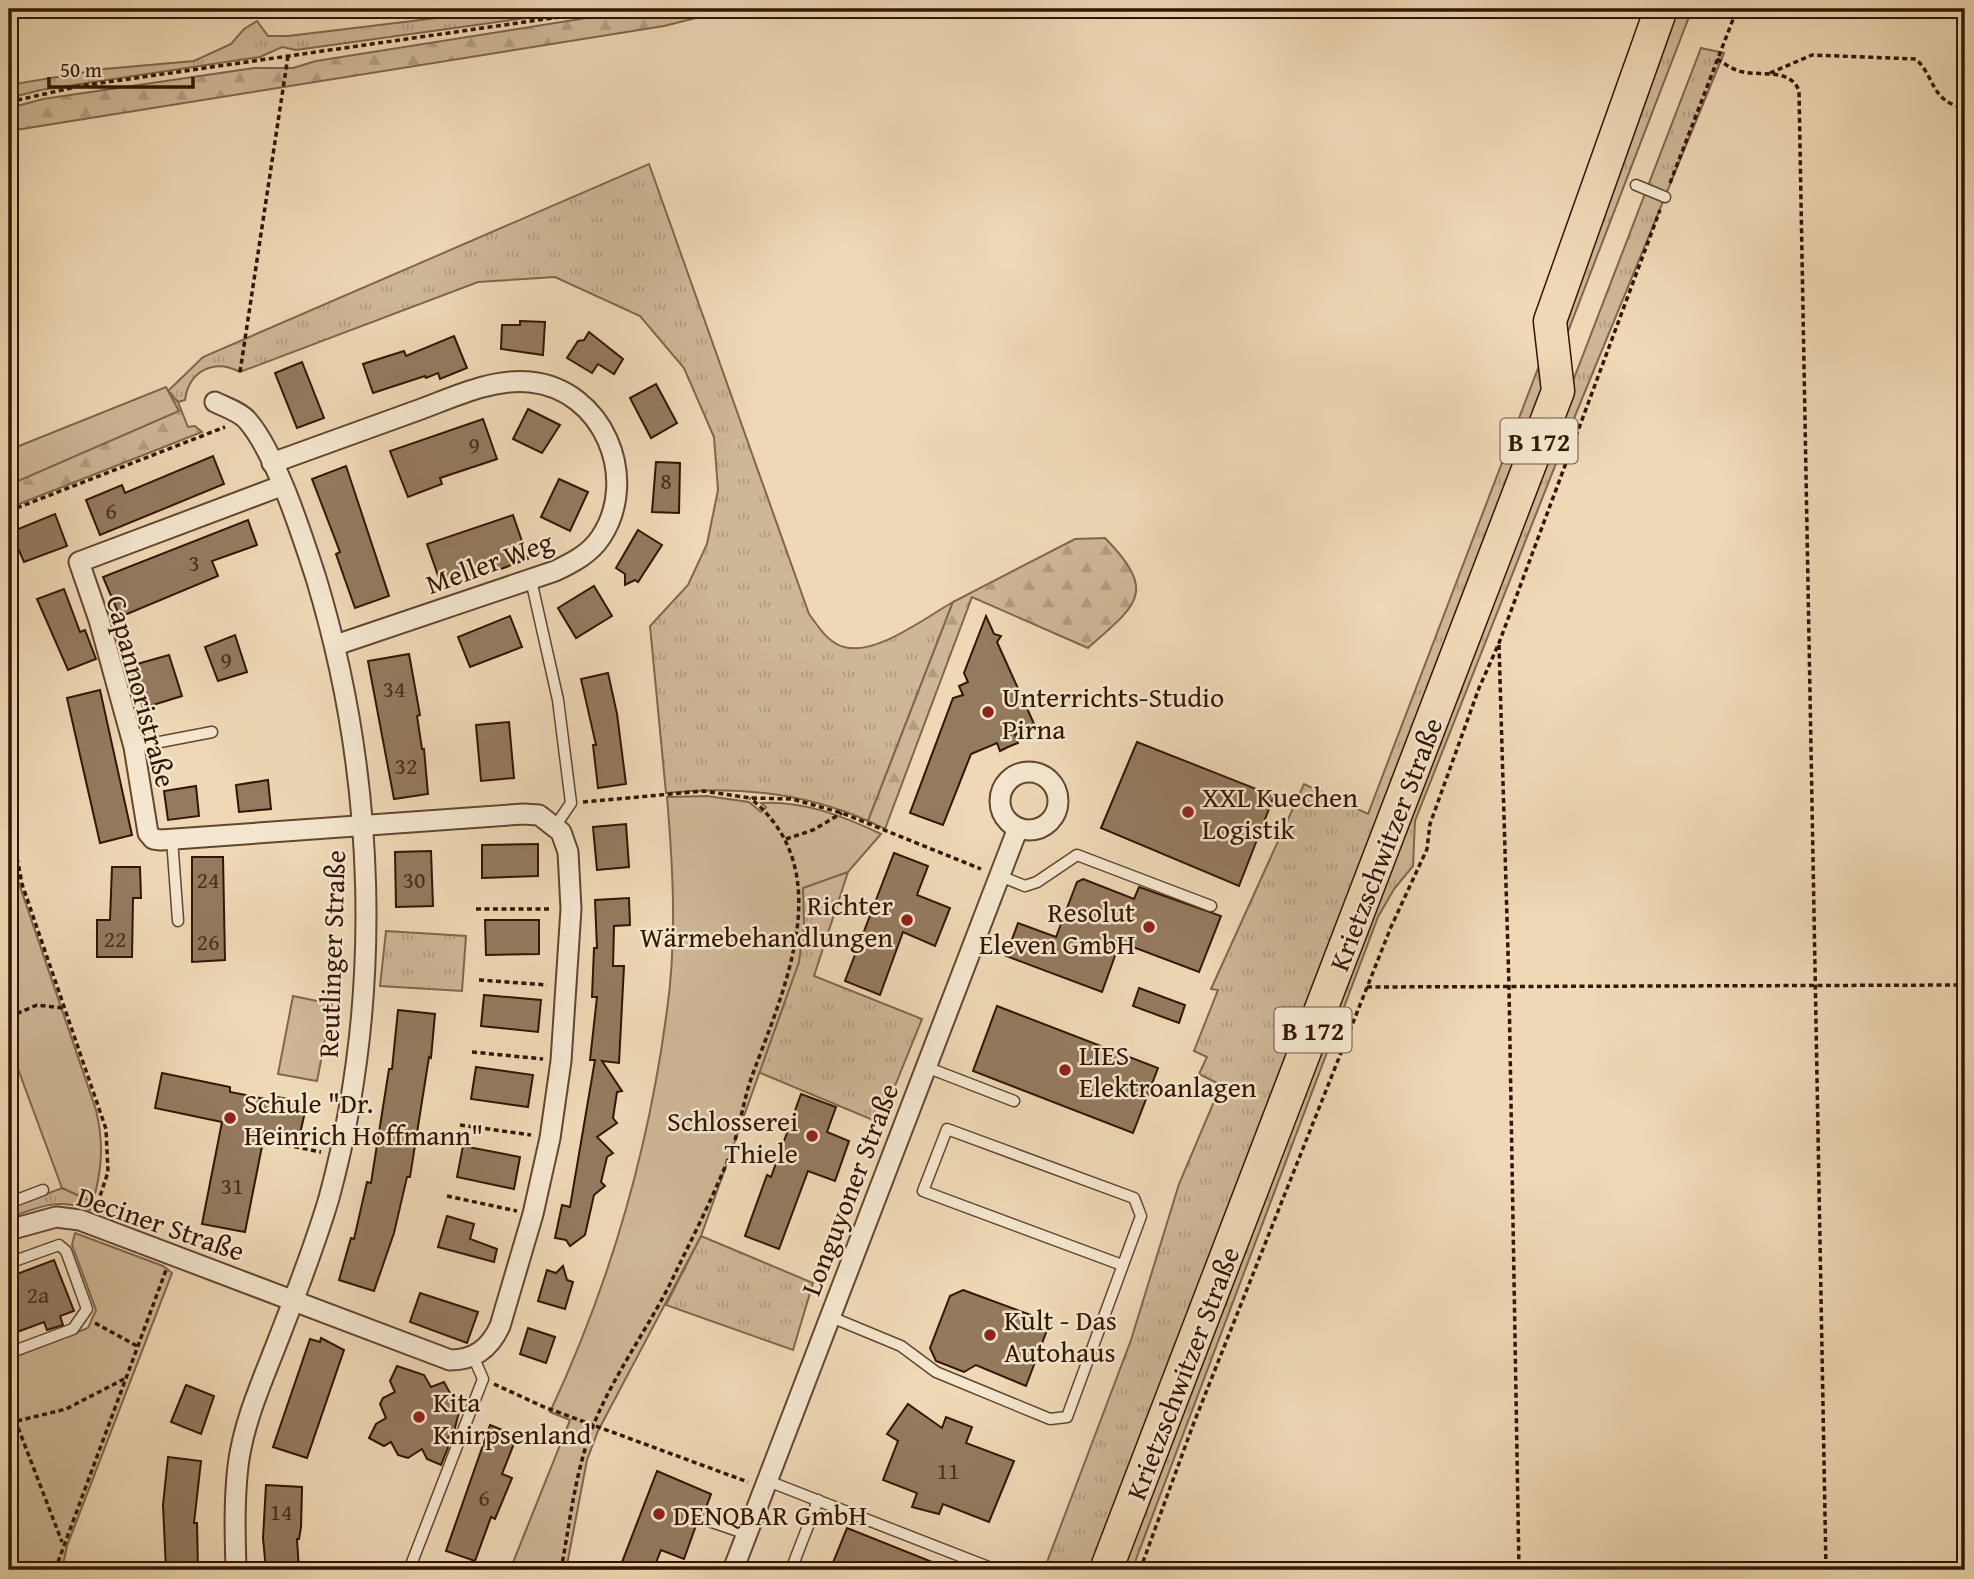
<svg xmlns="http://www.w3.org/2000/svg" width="1974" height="1579" font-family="'Gentium Book Plus',serif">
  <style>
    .grass { fill: url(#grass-tufts); stroke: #80664c; stroke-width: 2 }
    .forest { fill: url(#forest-firs); stroke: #80664c; stroke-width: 2 }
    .green { fill: #ceb796; stroke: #80664c; stroke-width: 2 }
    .building { fill: #947a5f; stroke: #331501; stroke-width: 2 }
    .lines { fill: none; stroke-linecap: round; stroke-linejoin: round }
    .service-casing { stroke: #62462e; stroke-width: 13 }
    .minor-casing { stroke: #62462e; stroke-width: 23 }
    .primary-casing { stroke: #331501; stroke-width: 35 }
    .path { stroke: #331501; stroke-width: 3.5; stroke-dasharray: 5 3.5; stroke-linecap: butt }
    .service { stroke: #f4e6cf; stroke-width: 10 }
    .minor { stroke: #f4e6cf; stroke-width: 19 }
    .primary { stroke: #eed8b5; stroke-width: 32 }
    .poi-dot { fill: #8f2418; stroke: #f4e6cf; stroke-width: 2.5 }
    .labels { text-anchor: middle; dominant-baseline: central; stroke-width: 5; stroke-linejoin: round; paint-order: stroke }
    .number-label { font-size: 24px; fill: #4b2e18 }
    .shield { fill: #f4e6cf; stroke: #6d543f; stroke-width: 2 }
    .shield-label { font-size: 26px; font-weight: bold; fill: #331501 }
    .street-label { font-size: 28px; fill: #331501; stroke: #f4e6cf }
    .poi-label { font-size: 28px; fill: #331501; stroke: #f4e6cf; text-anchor: start }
  </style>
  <defs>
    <pattern id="grass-tufts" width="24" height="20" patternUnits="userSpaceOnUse" patternTransform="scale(1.75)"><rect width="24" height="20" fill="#ceb796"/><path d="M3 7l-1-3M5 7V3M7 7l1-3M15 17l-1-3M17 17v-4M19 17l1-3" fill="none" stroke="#b19c80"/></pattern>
    <pattern id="forest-firs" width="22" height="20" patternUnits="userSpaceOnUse" patternTransform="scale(1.75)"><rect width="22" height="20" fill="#ceb796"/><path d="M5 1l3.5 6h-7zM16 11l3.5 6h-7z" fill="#b19c80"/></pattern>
  </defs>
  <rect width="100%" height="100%" fill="#eed8b5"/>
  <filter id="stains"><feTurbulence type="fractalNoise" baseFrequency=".00286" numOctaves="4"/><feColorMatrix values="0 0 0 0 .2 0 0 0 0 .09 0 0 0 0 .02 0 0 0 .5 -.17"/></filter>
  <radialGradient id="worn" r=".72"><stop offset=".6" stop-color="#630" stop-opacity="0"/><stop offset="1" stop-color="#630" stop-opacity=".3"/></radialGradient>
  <g class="grass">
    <polygon points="513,9 540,9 541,16 296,50 282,47 260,57 41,90 9,98 9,85 104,69 194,61 231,44 244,29 257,21 268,36 288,36"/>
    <polygon points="1675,9 1692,9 1092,1570 1044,1570 1131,1340 1179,1184 1221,1085 1199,1074 1207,1057 1194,1051 1218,990 1211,989 1304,784 1368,814"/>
    <polygon points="1701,48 1724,53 1568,433 1415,821 1413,866 1394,889 1378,917 1132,1570 1116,1570"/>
    <path d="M649 164 809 614C818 626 828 643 844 647 876 656 926 617 953 602L868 821C805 793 734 786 666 793L650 626 688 585 707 544 718 490 714 437 684 368 640 316 555 277 478 282 240 372C214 358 189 371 185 400L178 402 168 391 203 357Z"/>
    <path d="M848 872 814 976 922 1019 880 1123 758 1072C785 1004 804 962 803 887Z"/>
    <polygon points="386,931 466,936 462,991 380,986"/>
    <path d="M62 1188 93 1202 90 1210C60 1197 38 1207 9 1218V1208Z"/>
    <polygon points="701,1236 813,1283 793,1350 666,1305"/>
  </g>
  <g class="forest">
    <polygon points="643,9 663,13 682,9 732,9 664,26 9,131 9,108 43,99 254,68 293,68 316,61"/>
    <polygon points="168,391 178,402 188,427 195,426 202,432 9,508 9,458"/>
    <path d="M1105 538C1159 593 1136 605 1088 648L972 597 885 829 868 821 953 602 1075 539Z"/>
  </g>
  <g class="green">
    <polygon points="166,387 179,411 9,485 9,450"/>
    <path d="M707 796 749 802 761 812 766 807 761 803C804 801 841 815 881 834L848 872 803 888 804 925 799 962 701 1236 598 1431 587 1460 566 1570H510L570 1420 550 1412C609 1286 649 1148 667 1010 677 940 673 868 667 797Z"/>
    <path d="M9 854 96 1110C104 1144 102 1169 93 1202L62 1188 18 1069 9 1072Z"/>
    <polygon points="293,996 332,1004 317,1081 278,1074"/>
    <polygon points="75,1233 163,1266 172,1273 67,1546 62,1570 9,1570 9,1359 88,1328 96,1310 72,1245"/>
  </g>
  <g class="building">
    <polygon points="520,321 545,322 543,355 501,349 502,325 520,325"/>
    <polygon points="589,332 623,359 614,374 598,364 592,373 567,358 578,341 584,340"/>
    <polygon points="454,336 467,368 440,379 438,373 426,378 425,376 373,393 363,364 404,351 406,356"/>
    <polygon points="302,362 324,418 297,428 275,373"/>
    <polygon points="656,384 677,423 651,438 630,398"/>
    <polygon points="528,409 560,425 542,453 513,439"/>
    <polygon points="483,419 497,459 440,478 442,484 408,497 390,451"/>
    <polygon points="213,456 224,484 100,535 86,500 122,485 125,493"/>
    <polygon points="656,462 680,463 679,513 652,512"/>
    <polygon points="346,466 389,596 355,608 336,554 340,552 312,479"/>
    <polygon points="559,479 588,492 570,531 541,517"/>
    <polygon points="55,514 67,546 24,562 11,532"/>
    <polygon points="513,515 528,559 443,590 427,544"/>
    <polygon points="248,520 257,545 212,561 218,576 120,617 103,577"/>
    <polygon points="638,530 662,545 638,582 635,580 625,585 625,574 616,568"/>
    <polygon points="594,586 612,616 576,638 558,608"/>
    <polygon points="64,589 80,632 85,630 96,659 68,670 37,599"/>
    <polygon points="510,616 522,647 470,667 458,637"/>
    <polygon points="986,616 994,634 1001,636 997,642 1035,726 1015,735 1018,743 1008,747 1000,751 997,743 971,754 943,825 910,813 953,698 963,695 959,686 968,682 964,673"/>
    <polygon points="235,635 247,672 218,681 205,647"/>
    <polygon points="409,654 420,715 417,716 422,749 424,749 428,794 394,799 368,661"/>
    <polygon points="169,655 182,696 143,708 130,666"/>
    <polygon points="608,673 617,714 626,784 598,788 593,745 596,745 581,679"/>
    <polygon points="100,690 132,835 100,843 67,698"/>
    <polygon points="509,722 514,778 481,781 476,725"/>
    <polygon points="1137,742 1274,796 1239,886 1101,828"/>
    <polygon points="268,780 271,809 239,812 236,785"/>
    <polygon points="196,786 199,816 168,820 164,791"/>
    <polygon points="626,824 629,867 597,870 593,827"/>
    <polygon points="538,844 538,876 482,878 482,845"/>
    <polygon points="431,851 433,906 396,907 395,852"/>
    <polygon points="894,853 928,866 917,895 950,908 935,946 903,932 880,995 845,981"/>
    <polygon points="192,857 223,857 225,960 192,962"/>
    <polygon points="112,867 140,867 141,898 133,898 132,957 97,957 97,920 110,920"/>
    <polygon points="1083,879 1134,899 1139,887 1221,916 1199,972 1120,942 1102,992 1006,956 1018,923 1056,937 1077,882"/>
    <polygon points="629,898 630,925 614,926 613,966 624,966 619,1063 602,1061 622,1091 617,1092 613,1118 617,1123 597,1137 613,1153 607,1157 601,1182 605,1186 594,1195 585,1235 570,1246 566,1240 555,1238 562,1205 570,1207 595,1060 590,1060 597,997 592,997 594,948 597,948 595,900"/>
    <polygon points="485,920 539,920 539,954 486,955"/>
    <polygon points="1139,988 1185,1005 1179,1023 1133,1006"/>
    <polygon points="484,995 541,1000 538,1032 481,1026"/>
    <polygon points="997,1006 1158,1068 1133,1133 973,1071"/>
    <polygon points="398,1010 435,1014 431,1058 429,1057 410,1177 407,1177 394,1233 374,1291 339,1280 351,1238 354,1239 367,1182 371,1183 389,1069 392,1069"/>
    <polygon points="476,1067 533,1075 528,1107 471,1099"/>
    <polygon points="162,1073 230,1087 230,1092 271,1100 272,1096 307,1103 299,1138 265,1131 245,1232 202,1224 222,1122 155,1108"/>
    <polygon points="801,1094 836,1107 827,1132 849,1141 835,1181 808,1171 779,1249 745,1236 767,1175 771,1177"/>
    <polygon points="463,1146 520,1157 514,1189 457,1177"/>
    <polygon points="447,1216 474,1224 470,1239 497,1249 494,1262 438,1247"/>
    <polygon points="54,1260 74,1311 60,1316 63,1325 47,1330 44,1322 9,1335 9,1277"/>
    <polygon points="563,1266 567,1280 573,1282 565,1309 538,1301 547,1270 556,1273"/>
    <polygon points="963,1290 1050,1322 1026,1386 976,1365 964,1372 936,1361 930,1348 950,1296"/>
    <polygon points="420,1293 478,1312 467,1343 410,1322"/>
    <polygon points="528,1328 555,1337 546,1363 520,1354"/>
    <polygon points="321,1338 344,1350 307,1458 273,1447 310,1339 320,1342"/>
    <polygon points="397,1366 424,1375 431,1387 444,1382 450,1393 462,1401 453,1435 446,1439 448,1448 441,1465 427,1459 422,1449 408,1458 398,1455 391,1442 384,1446 369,1438 376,1424 386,1418 380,1404 383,1398 395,1392 390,1381"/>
    <polygon points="186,1385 214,1396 201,1434 171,1422"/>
    <polygon points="908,1404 942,1428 946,1417 972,1427 966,1443 1014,1461 989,1522 943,1504 939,1514 912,1507 917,1493 883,1480 898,1441 887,1434"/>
    <polygon points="490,1425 517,1436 502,1474 512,1478 495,1519 491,1517 475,1561 446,1551"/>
    <polygon points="168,1457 201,1461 194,1523 197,1523 198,1570 166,1570 163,1505"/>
    <polygon points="657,1471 711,1494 704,1513 699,1517 684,1559 661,1550 653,1570 619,1570"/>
    <polygon points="266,1485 302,1487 301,1527 299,1539 297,1539 299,1570 266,1570 263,1538"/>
    <polygon points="847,1528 950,1569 949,1570 830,1570"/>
  </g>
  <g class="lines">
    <g class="service-casing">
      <g id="service">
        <polyline points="1636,185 1665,197"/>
        <polyline points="531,580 558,700 571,803 556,825"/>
        <polyline points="134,747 212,732"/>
        <polyline points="172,839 178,921"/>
        <polyline points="1000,876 1025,886 1037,882 1077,855 1211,906"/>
        <polyline points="926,1067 1014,1101"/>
        <polyline points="9,1203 43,1190"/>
        <polyline points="9,1263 59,1245 66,1251 87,1309 73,1329 9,1353"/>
        <polyline points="831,1317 901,1346 936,1372 1050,1419 1067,1417 1141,1216 1134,1198 947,1129 923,1191 1122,1265"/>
        <polyline points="768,1481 996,1570"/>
        <polyline points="706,1520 747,1534"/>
        <polyline points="409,1570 483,1379 473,1356"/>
        <polyline points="791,1570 818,1500"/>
      </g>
    </g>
    <g class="minor-casing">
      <g id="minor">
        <path d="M215 402C225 407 240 412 247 420 276 453 302 535 316 578 376 776 384 996 329 1198 314 1249 294 1299 275 1348 260 1386 243 1425 238 1466 234 1501 235 1535 236 1570"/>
        <path d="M272 463C319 446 366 429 413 412 450 399 490 378 530 382 603 389 640 478 601 537 590 554 572 563 555 571L336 645"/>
        <circle cx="1029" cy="801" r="29"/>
        <path d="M9 1230 56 1217 80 1220 450 1360C475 1360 490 1348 500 1326L533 1214 550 1138 561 1061 571 909 568 852 561 832 539 815 523 814 161 840 153 839 148 833 134 747 99 620 79 562 281 486"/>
        <polyline points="733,1570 1018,828"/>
      </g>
    </g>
    <g class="primary-casing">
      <polyline id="primary" points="1106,1570 1558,391 1550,321 1661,9"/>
    </g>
    <g class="path">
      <path d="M1717 59C1725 64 1733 70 1743 72 1761 76 1791 68 1799 91L1826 1570"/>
      <path d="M1770 73 1812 55 1916 59C1937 80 1930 101 1965 108"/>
      <polyline points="9,102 80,86 615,9"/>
      <polyline points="1670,183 1737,9"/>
      <polyline points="240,372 288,56"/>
      <polyline points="9,511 225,427"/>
      <polyline points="1499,645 1509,987 1519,1570"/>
      <polyline points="583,802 704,791 750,798 792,799 842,813 981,869"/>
      <polyline points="9,816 22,884 106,1129 108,1172 97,1205"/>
      <polyline points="786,839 813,830 842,813"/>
      <polyline points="476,909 551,909"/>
      <polyline points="479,980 547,985"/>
      <polyline points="1367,987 1965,985"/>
      <polyline points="9,1017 37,1005 63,1008"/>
      <polyline points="472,1052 543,1059"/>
      <polyline points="460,1125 531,1135"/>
      <polyline points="261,1140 321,1152"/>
      <polyline points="447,1196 517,1211"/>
      <polyline points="95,1323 137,1346"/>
      <polyline points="494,1384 544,1407 748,1482"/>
      <polyline points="9,1404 62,1542"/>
      <polyline points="9,1423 66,1409 124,1379"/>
      <polyline points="55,1570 166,1270"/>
      <path d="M561 1570C570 1522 575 1472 593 1426 613 1376 647 1330 671 1282 691 1240 714 1196 731 1152 740 1128 743 1101 752 1076 784 989 840 870 750 798"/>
      <polyline points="1140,1570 1193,1425 1391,927 1427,849 1430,824 1479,688 1499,643 1660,210"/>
    </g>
    <use href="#service" class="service"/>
    <use href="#minor" class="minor"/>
    <use href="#primary" class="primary"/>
  </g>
  <g class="poi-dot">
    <circle cx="988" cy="712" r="7"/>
    <circle cx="1188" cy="812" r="7"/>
    <circle cx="907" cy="920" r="7"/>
    <circle cx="1149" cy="927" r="7"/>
    <circle cx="1065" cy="1070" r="7"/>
    <circle cx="230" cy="1118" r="7"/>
    <circle cx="812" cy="1136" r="7"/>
    <circle cx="990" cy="1335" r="7"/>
    <circle cx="419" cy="1417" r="7"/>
    <circle cx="659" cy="1514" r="7"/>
  </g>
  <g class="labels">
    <g class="number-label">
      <text x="474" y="444">9</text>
      <text x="666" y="480">8</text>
      <text x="111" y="510">6</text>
      <text x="194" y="562">3</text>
      <text x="226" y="659">9</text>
      <text x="394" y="688">34</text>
      <text x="406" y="765">32</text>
      <text x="208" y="879">24</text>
      <text x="414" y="879">30</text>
      <text x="115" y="938">22</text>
      <text x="208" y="941">26</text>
      <text x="232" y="1185">31</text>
      <text x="38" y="1294">2a</text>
      <text x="948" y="1470">11</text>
      <text x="484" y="1497">6</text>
      <text x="281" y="1511">14</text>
    </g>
    <g class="shield">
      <rect x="1500.5" y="418.5" width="77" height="45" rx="5"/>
      <rect x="1274.5" y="1007.5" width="77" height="45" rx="5"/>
    </g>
    <g class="shield-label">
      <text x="1539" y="441">B 172</text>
      <text x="1313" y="1030">B 172</text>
    </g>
    <g class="street-label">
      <text transform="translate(489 562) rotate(-20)">Meller Weg</text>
      <text transform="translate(142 691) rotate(75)">Capannoristraße</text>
      <text transform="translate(1385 844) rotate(-69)">Krietzschwitzer Straße</text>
      <text transform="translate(331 954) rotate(-88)">Reutlinger Straße</text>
      <text transform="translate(849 1189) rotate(-69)">Longuyoner Straße</text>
      <text transform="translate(161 1223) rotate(19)">Deciner Straße</text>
      <text transform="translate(1182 1373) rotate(-69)">Krietzschwitzer Straße</text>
    </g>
    <g class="poi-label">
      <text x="1002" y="696">Unterrichts-Studio<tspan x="1002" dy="32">Pirna</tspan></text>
      <text x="1202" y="796">XXL Kuechen<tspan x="1202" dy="32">Logistik</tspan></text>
      <text x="893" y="904" text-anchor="end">Richter<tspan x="893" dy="32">Wärmebehandlungen</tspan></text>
      <text x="1135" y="911" text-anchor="end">Resolut<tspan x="1135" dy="32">Eleven GmbH</tspan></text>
      <text x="1079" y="1054">LIES<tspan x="1079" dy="32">Elektroanlagen</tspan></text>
      <text x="244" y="1102">Schule "Dr.<tspan x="244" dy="32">Heinrich Hoffmann"</tspan></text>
      <text x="798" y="1120" text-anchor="end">Schlosserei<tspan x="798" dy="32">Thiele</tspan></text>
      <text x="1004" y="1319">Kult - Das<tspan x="1004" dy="32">Autohaus</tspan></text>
      <text x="433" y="1401">Kita<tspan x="433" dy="32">Knirpsenland</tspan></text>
      <text x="673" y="1514">DENQBAR GmbH</text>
    </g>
  </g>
  <rect width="1974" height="1579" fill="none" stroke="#eed8b5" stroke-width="35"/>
  <rect x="10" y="10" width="1953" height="1558" fill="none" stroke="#331501" stroke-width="3.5"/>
  <rect x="18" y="18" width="1939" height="1544" fill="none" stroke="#331501" stroke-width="2"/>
  <path d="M49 77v10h144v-10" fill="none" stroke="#331501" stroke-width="3.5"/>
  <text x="60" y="77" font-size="21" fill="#331501" stroke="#f4e6cf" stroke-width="5" paint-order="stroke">50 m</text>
  <rect width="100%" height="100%" filter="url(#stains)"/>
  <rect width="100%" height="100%" fill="url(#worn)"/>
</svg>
